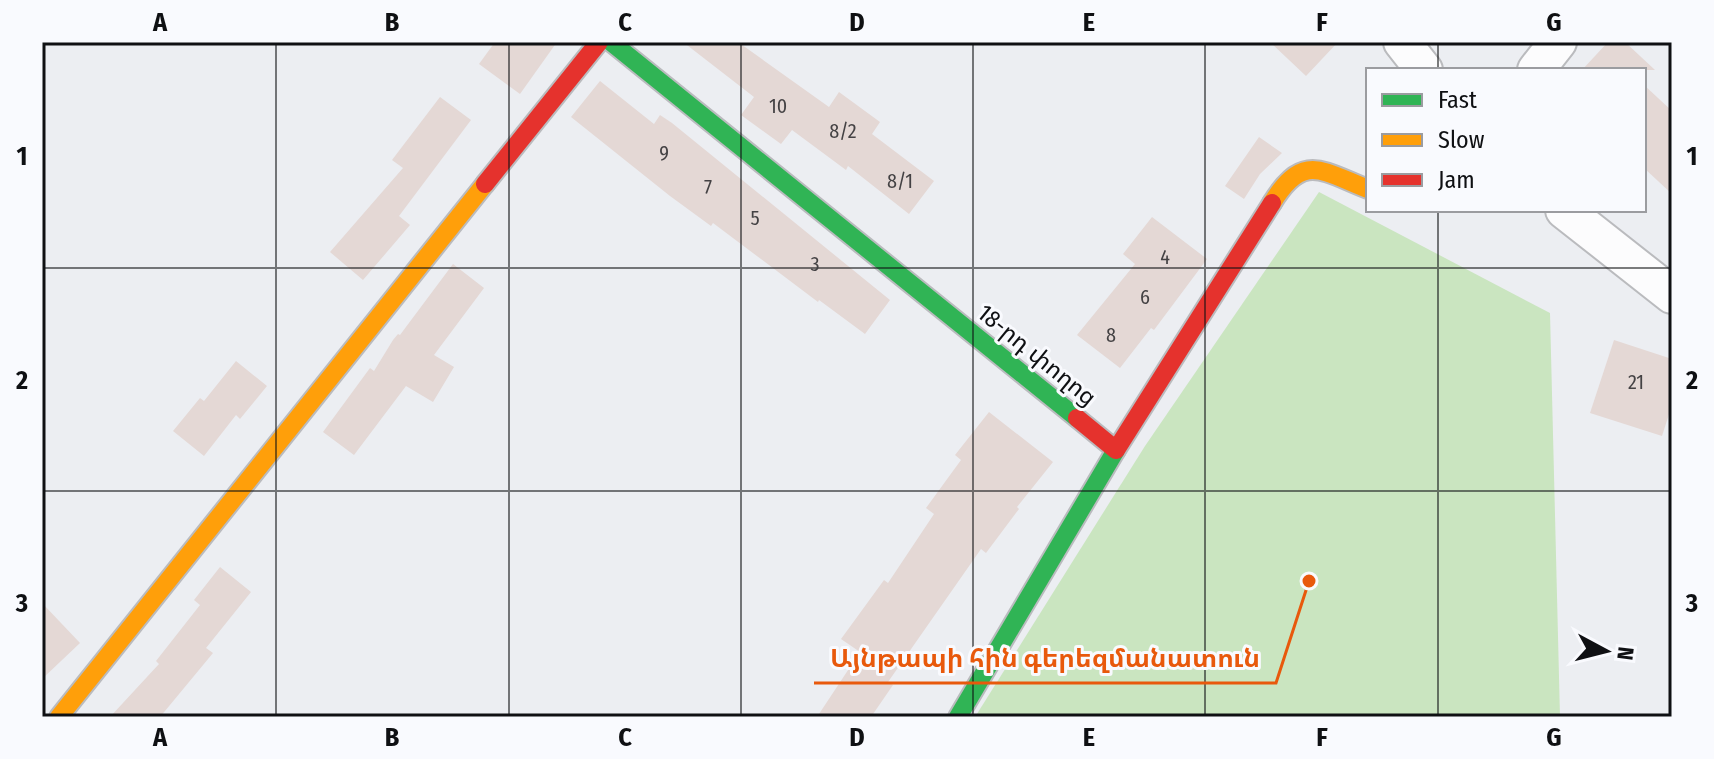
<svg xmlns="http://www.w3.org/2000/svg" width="1714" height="759" font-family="'Fira Sans Condensed','Noto Sans Armenian',sans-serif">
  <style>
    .green { fill: #cae5c0 }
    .building { fill: #e4d8d5 }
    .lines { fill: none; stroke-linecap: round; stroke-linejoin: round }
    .street-casing { stroke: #babbbe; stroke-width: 40 }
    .fast-casing { stroke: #babbbe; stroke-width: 22 }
    .slow-casing { stroke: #babbbe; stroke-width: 22 }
    .jam-casing { stroke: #babbbe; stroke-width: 22 }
    .street { stroke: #fcfcfd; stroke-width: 36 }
    .fast { stroke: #30b455; stroke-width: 18 }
    .slow { stroke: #ff9f0a; stroke-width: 18 }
    .jam { stroke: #e5322d; stroke-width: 18 }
    .grid { fill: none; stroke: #0f1013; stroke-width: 2; stroke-opacity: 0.55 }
    .labels { text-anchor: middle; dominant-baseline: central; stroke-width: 6; stroke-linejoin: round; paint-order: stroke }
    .number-label { font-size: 20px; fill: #444244 }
    .street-label { font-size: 24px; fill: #0f1013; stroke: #f9fafe }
    .leader { fill: none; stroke: #e8590c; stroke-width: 3 }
    .callout-dot { fill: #e8590c; stroke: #f9fafe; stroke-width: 3 }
    .callout-label { font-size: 26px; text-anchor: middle; font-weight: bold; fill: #e8590c; stroke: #f9fafe; stroke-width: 6; stroke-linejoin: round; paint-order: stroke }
    .neatline { fill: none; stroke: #0f1013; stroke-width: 3 }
    .grid-label { font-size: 26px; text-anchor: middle; font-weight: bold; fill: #0f1013 }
  </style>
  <rect width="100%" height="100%" fill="#eceef2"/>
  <polygon class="green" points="1319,192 1550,313 1560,717 975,717 1145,446"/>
  <g class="building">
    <polygon points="495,42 557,42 520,94 479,64"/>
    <polygon points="683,42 738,42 829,107 839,92 880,122 872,134 934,181 909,214 848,166 846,170 792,130 781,144 741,115 754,97"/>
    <polygon points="1270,42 1338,42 1306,76"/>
    <polygon points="1608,42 1625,42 1655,70 1582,70"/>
    <polygon points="600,81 654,124 660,115 672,123 890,300 865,334 819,300 818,302 713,223 711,226 670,196 571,117"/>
    <polygon points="1644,85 1672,111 1672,194 1644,168"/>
    <polygon points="440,97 471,120 399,216 410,225 363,280 330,252 403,168 392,160"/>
    <polygon points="1259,137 1282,153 1260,174 1244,199 1225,186"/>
    <polygon points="1152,217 1207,259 1154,330 1151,328 1120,368 1077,335 1135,264 1123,254"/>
    <polygon points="453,264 484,288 434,355 454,367 433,402 406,386 354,455 323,432 370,368 374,371 393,340 398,334 400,335"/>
    <polygon points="1614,340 1672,359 1672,405 1662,436 1590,413"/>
    <polygon points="236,361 267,386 240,419 236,415 204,456 173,431 200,398 204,401"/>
    <polygon points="989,412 1053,462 1017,507 1019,509 986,553 981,549 888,682 893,685 871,717 817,717 860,652 841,639 884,580 888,583 934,514 926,508 961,460 955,455"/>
    <polygon points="220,567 251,592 206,648 213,653 160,717 110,717 159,664 156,661 200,605 194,600"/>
    <polygon points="42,603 80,643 42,679"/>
  </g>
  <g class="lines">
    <g class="street-casing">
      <g id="street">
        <polyline points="1402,42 1424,70"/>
        <polyline points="1536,70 1558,42"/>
        <polyline points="1564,210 1672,295"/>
      </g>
    </g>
    <g class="fast-casing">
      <g id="fast">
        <polyline points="611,42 1077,418"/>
        <polyline points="958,717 1116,450"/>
      </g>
    </g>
    <g class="slow-casing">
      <g id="slow">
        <path d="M1272 203C1303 152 1322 171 1368 189"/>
        <polyline points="59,717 485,184"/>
      </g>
    </g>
    <g class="jam-casing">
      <g id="jam">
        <polyline points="485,184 599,42"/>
        <polyline points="1077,418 1116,450 1272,203"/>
      </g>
    </g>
    <use href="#street" class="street"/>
    <use href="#fast" class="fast"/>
    <use href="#slow" class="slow"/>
    <use href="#jam" class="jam"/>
  </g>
  <path class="grid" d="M276 42V717M509 42V717M741 42V717M973 42V717M1205 42V717M1438 42V70M1438 210V717M42 268H1672M42 491H1672"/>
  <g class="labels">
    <g class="number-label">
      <text x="778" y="106">10</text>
      <text x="843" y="131">8/2</text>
      <text x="664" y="153">9</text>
      <text x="900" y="181">8/1</text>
      <text x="708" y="187">7</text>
      <text x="755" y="218">5</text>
      <text x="1165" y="257">4</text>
      <text x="815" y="264">3</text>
      <text x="1145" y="297">6</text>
      <text x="1111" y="335">8</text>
      <text x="1636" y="382">21</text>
    </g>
    <g class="street-label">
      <text transform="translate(1037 355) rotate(39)">18-րդ փողոց</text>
    </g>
  </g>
  <path class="leader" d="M1309 581L1276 683H814"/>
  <circle class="callout-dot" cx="1309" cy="581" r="8"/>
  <g class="callout-label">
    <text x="1045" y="667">Այնթապի հին գերեզմանատուն</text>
  </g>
  <rect width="1714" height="759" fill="none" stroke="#f9fafe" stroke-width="88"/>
  <rect x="1366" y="68" width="280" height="144" fill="#f9fafe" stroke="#9b9ca0" stroke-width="2"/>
  <rect x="1382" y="94" width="40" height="12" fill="#30b455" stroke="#9b9ca0" stroke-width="2"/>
  <text x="1438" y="108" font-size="24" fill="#0f1013">Fast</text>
  <rect x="1382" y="134" width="40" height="12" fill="#ff9f0a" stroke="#9b9ca0" stroke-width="2"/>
  <text x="1438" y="148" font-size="24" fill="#0f1013">Slow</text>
  <rect x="1382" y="174" width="40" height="12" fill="#e5322d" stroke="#9b9ca0" stroke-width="2"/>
  <text x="1438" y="188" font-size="24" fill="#0f1013">Jam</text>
  <g transform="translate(1606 651) rotate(97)" stroke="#f9fafe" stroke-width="6" paint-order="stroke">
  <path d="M0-6L14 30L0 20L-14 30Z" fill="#0f1013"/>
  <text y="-12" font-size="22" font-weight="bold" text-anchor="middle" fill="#0f1013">N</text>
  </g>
  <rect x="44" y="44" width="1626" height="671" class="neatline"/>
  <g class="grid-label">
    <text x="160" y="31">A</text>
    <text x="392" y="31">B</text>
    <text x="625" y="31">C</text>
    <text x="857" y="31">D</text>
    <text x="1089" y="31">E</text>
    <text x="1322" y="31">F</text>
    <text x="1554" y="31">G</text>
    <text x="22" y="165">1</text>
    <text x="1692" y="165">1</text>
    <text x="22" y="389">2</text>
    <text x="1692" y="389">2</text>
    <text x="22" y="612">3</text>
    <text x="1692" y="612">3</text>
    <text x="160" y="746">A</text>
    <text x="392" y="746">B</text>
    <text x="625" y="746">C</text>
    <text x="857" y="746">D</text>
    <text x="1089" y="746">E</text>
    <text x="1322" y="746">F</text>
    <text x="1554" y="746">G</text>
  </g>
</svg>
